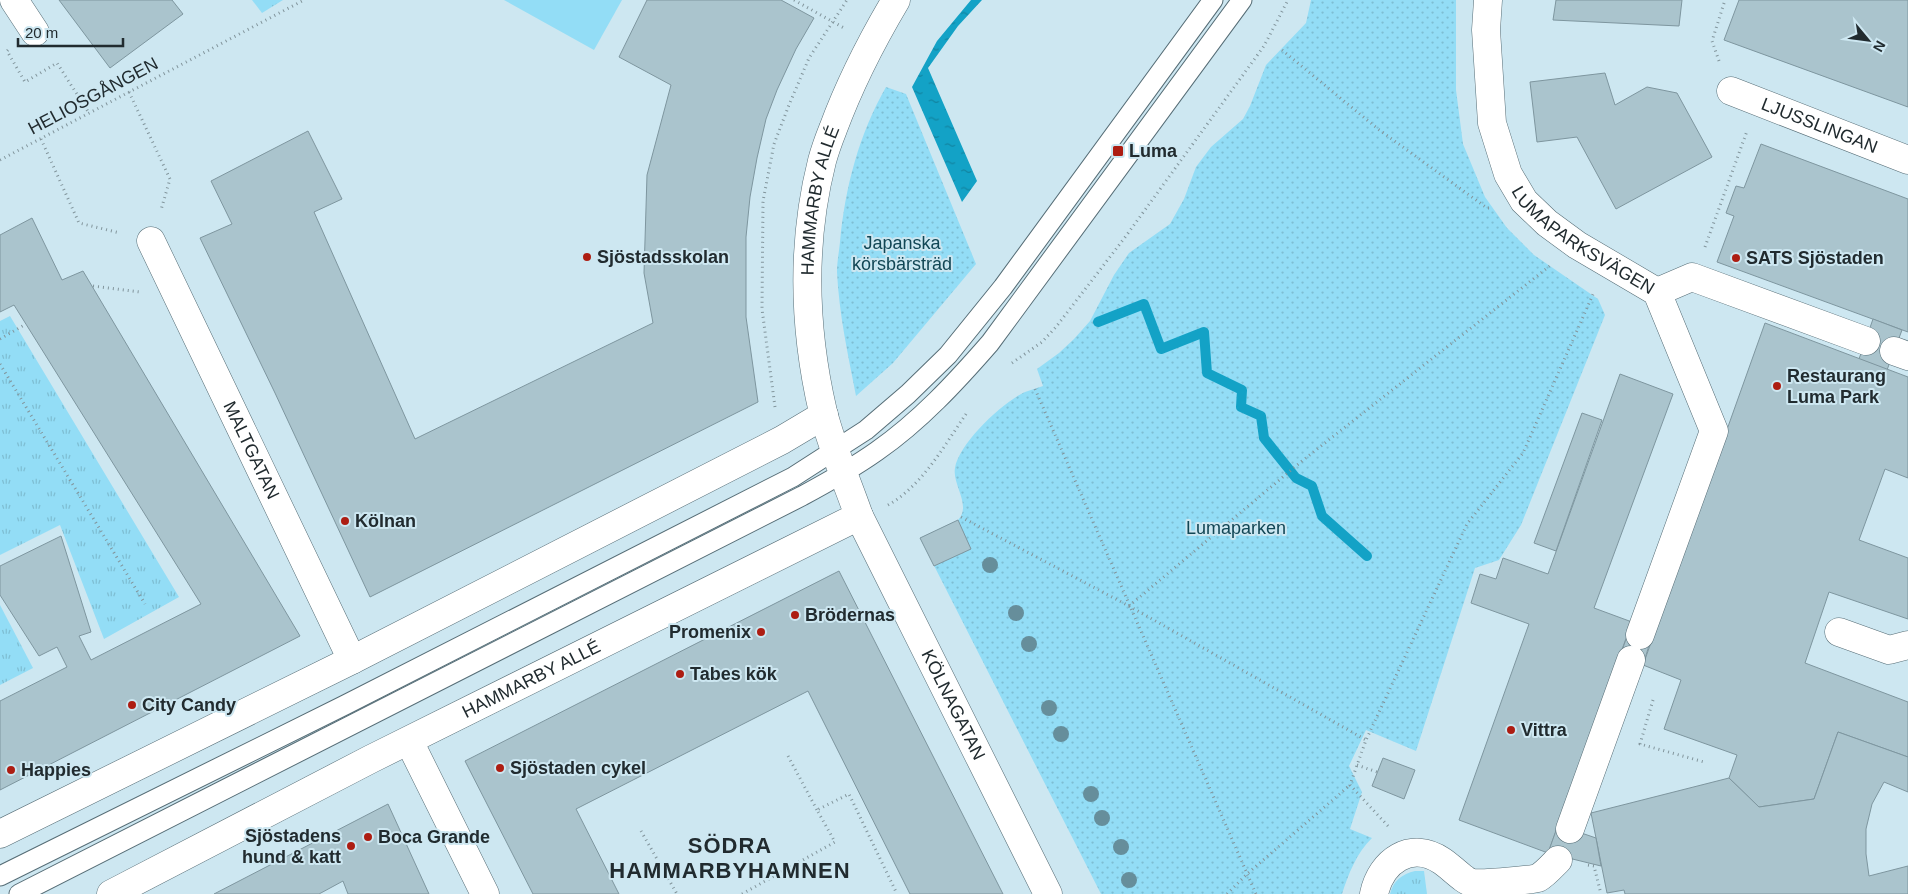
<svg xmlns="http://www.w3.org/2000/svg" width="1908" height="894" font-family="Helvetica,sans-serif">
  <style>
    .grass { fill: url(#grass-tufts) }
    .park { fill: url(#park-dots) }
    .pitch { fill: #93ddf6 }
    .water { fill: url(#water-ripples) }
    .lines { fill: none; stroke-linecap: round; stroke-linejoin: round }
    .stream { stroke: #13a2c6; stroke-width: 10 }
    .building { fill: #aac4cd; stroke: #7e969f }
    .service-casing { stroke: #566d76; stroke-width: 21 }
    .minor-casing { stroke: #566d76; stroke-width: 29 }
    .tertiary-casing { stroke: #566d76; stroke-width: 29 }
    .path { stroke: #82959c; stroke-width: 3; stroke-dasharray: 1 4; stroke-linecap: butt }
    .service { stroke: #fff; stroke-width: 19 }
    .minor { stroke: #fff; stroke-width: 28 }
    .tertiary { stroke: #fff; stroke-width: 28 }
    .tree { fill: #668e9b }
    .poi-dot { fill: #ad1d12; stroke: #cde7f1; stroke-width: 2 }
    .labels { text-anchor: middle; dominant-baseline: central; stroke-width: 4; stroke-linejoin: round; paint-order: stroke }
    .street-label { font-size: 18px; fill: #212b2f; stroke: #cde7f1 }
    .poi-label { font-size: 18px; font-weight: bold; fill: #212b2f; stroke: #cde7f1; text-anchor: start }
    .park-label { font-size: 18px; fill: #114655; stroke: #cde7f1 }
    .district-label { font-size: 22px; font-weight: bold; letter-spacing: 1px; fill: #212b2f; stroke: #cde7f1 }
  </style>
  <defs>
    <pattern id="grass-tufts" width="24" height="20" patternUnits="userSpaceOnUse" patternTransform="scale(1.25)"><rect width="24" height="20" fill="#93ddf6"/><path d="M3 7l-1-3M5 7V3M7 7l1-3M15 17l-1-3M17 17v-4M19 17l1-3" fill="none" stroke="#7ebed3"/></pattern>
    <pattern id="park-dots" width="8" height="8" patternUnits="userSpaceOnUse" patternTransform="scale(1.25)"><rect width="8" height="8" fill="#93ddf6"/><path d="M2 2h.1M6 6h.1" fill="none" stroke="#7ebed3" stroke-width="1.8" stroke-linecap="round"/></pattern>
    <pattern id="water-ripples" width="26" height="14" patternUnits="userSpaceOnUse" patternTransform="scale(1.25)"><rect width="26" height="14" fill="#13a2c6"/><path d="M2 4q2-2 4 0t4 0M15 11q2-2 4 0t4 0" fill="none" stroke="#1184a1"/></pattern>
  </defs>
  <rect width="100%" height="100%" fill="#cde7f1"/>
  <g class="grass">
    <polygon points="252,0 283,0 262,13"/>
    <polygon points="10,316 179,597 104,639 60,525 0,555 0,321"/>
    <polygon points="0,605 33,668 0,685"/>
    <path d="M1415 871H1424L1427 894H1390C1393 881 1402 874 1415 871Z"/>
  </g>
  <g class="park">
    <path d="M1311 0H1456V90L1463 144 1485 197 1507 228 1534 255 1598 299 1605 315 1521 525 1499 560 1475 568 1416 751 1366 730 1349 766 1362 792 1350 829 1372 838C1357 852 1348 875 1342 894H1101L920 538 958 520C972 505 952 485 955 468 959 443 1003 402 1025 392 1031 390 1037 388 1043 386L1037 369 1059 353 1074 339 1090 321 1114 275 1129 253 1170 224 1184 199 1196 167 1211 147 1243 119 1250 106 1266 65 1306 23Z"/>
    <path d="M886 87 906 94 976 264 893 363 856 396C848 355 839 314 837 272 837 262 839 252 840 242 845 188 859 134 886 87Z"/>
  </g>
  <polygon class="pitch" points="504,0 622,0 594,50"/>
  <polygon class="water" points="971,0 982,0 958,26 928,68 977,181 962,202 912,87 937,41"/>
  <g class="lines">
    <polyline class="stream" points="1098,322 1144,304 1161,349 1204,332 1207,373 1242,390 1241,407 1261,416 1264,438 1296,478 1312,486 1322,516 1367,556"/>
  </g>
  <g class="building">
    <polygon points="59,0 172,0 183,14 110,68"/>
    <polygon points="647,0 781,0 814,18 796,49 777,90 766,119 757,158 750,197 746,237 746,317 758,402 370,597 275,393 200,238 232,224 211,181 308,131 342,199 314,212 415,439 653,323 644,273 647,175 671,85 619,57"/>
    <polygon points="1556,0 1682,0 1679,26 1553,20"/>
    <polygon points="1739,0 1908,0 1908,107 1724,40"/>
    <polygon points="1605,73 1615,105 1647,87 1677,93 1712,157 1616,209 1577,137 1537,142 1530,82"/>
    <polygon points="1761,144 1908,199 1908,332 1717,262 1734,216 1726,213 1736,186 1744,188"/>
    <polygon points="32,218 62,280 83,271 300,636 0,790 0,701 67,667 57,647 39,656 0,595 0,566 61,536 91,632 79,636 91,660 201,604 14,305 0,312 0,235"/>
    <polygon points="1873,319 1902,330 1887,370 1859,359"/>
    <polygon points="1765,323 1908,377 1908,478 1885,469 1859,540 1908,558 1908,619 1829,592 1805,663 1908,702 1908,757 1838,732 1814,799 1759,807 1729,778 1737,755 1664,729 1681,680 1643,665"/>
    <polygon points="1620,374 1673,394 1594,608 1632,622 1548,853 1459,820 1529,624 1471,603 1480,574 1496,579 1503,558 1548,574"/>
    <polygon points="1582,413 1602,420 1556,551 1534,543"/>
    <polygon points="958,520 971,549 934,566 920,538"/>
    <polygon points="839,571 1003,894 910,894 808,691 576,809 619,894 533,894 465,761"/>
    <polygon points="1629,631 1651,639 1643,665 1620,656"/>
    <polygon points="1838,732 1908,757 1908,792 1884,782 1872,804 1866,829 1866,854 1869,876 1908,866 1908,894 1625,894 1624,890 1607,893 1591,813 1729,778 1759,807 1814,799"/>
    <polygon points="1383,758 1415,770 1404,799 1372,786"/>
    <polygon points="388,804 429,894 348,894 343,881 319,894 214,894"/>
    <polygon points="1558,825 1596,838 1601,866 1548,853"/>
  </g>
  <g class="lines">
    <g class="service-casing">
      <g id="service">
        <polyline points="0,876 345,705 793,477 866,430 908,394 948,355 1003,287 1213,0"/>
        <path d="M19 894 802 496C828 482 853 468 877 451 920 421 956 382 990 343L1242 0"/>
      </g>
    </g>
    <g class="minor-casing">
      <g id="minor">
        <polyline points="14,0 35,32"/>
        <path id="s1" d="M1488 0 1486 30 1492 123 1508 174 1524 201 1547 223 1577 245 1657 292 1714 431 1640 635"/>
        <path id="s2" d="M1731 91 1908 160"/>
        <path id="s3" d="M151 241 352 660"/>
        <polyline points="1657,292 1692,277 1866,341"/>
        <polyline points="1894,351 1908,356"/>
        <path id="s4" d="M859 516 1048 894"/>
        <polyline points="1839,632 1889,650 1908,645"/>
        <polyline points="409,741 485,894"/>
        <polyline points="1570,829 1631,660"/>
        <path d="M1374 894C1381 861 1411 840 1442 861 1450 866 1465 882 1473 883 1479 884 1534 880 1538 878 1545 874 1552 866 1558 860"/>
      </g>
    </g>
    <g class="tertiary-casing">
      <g id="tertiary">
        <polyline points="0,834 352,660 782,440 824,415"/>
        <path id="s5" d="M111 894 371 759 859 516C847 482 832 447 823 412 804 330 801 244 822 161 825 150 829 139 833 129 850 83 871 42 896 0"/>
      </g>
    </g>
    <g class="path">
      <polyline points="794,0 844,28"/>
      <polyline points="8,50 7,51 25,82 57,63 89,113"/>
      <polyline points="1282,50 1378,129 1487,208 1490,208"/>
      <polyline points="1719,61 1712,41 1725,0"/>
      <polyline points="129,92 170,179 161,210"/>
      <polyline points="41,139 79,223 120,233"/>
      <polyline points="0,160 304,0"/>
      <polyline points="1705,247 1747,131"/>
      <polyline points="93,286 140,292"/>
      <polyline points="0,339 26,324"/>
      <polyline points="1012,363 1042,342 1056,327 1126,236 1264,46 1288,0"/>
      <polyline points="0,364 145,604"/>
      <polyline points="1035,389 1256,894"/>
      <polyline points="775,407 762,309 763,201 774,144 789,105 809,58 847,0"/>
      <path d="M888 505C922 486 944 446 966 414"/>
      <polyline points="961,517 1129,606 1302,461 1551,265"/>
      <polyline points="1129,606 1366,740"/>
      <polyline points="1653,700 1640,744 1704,762"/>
      <polyline points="788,756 817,810"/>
      <polyline points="1357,765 1377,772"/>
      <polyline points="1388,826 1350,785 1366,740 1467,524 1523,453 1594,292"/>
      <polyline points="641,831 677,894"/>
      <polyline points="1588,865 1594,866 1601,894"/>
      <polyline points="742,894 835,842 817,810 849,794 897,894"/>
      <polyline points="1227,894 1247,874 1350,785"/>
    </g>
    <use href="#service" class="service"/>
    <use href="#minor" class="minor"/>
    <use href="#tertiary" class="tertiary"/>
  </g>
  <g class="tree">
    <circle cx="990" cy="565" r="8"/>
    <circle cx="1016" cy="613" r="8"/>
    <circle cx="1029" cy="644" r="8"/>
    <circle cx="1049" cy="708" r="8"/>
    <circle cx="1061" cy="734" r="8"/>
    <circle cx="1091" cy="794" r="8"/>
    <circle cx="1102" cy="818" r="8"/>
    <circle cx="1121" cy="847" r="8"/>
    <circle cx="1129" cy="880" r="8"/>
  </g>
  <g class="poi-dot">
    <rect x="1112" y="145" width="12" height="12" rx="2.5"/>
    <circle cx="587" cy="257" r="5"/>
    <circle cx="1736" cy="258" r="5"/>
    <circle cx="1777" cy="386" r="5"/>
    <circle cx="345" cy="521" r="5"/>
    <circle cx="795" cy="615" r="5"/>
    <circle cx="761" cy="632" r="5"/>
    <circle cx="680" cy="674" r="5"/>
    <circle cx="132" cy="705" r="5"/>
    <circle cx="1511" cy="730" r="5"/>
    <circle cx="500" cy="768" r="5"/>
    <circle cx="11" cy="770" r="5"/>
    <circle cx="368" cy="837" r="5"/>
    <circle cx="351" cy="846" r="5"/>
  </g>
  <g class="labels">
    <g class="street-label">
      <text transform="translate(93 96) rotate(-28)">HELIOSGÅNGEN</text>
      <text stroke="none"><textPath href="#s2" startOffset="95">LJUSSLINGAN</textPath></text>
      <text stroke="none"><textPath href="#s5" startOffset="1162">HAMMARBY ALLÉ</textPath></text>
      <text stroke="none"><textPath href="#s1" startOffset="279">LUMAPARKSVÄGEN</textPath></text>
      <text stroke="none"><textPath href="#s3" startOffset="232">MALTGATAN</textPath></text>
      <text stroke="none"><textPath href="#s5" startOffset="472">HAMMARBY ALLÉ</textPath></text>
      <text stroke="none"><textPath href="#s4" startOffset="211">KÖLNAGATAN</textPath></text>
    </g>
    <g class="poi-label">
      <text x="1129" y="151">Luma</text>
      <text x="597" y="257">Sjöstadsskolan</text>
      <text x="1746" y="258">SATS Sjöstaden</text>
      <text x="1787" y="376">Restaurang<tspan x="1787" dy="21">Luma Park</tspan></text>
      <text x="355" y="521">Kölnan</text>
      <text x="805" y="615">Brödernas</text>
      <text x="751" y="632" text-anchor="end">Promenix</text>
      <text x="690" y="674">Tabes kök</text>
      <text x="142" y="705">City Candy</text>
      <text x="1521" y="730">Vittra</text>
      <text x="510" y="768">Sjöstaden cykel</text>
      <text x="21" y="770">Happies</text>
      <text x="341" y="836" text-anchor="end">Sjöstadens<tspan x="341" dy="21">hund &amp; katt</tspan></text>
      <text x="378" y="837">Boca Grande</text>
    </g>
    <g class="park-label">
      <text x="902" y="243">Japanska<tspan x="902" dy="21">körsbärsträd</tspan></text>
      <text x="1236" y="528">Lumaparken</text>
    </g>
    <g class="district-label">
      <text x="730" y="845">SÖDRA<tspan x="730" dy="25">HAMMARBYHAMNEN</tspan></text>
    </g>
  </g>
  <g transform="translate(1868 40) rotate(119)" stroke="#cde7f1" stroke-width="4" paint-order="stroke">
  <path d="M0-4L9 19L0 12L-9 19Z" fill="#212b2f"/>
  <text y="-8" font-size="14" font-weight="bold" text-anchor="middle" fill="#212b2f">N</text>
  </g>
  <path d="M18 38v8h105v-8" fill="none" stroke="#212b2f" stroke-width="2.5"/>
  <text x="25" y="38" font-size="15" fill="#212b2f" stroke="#cde7f1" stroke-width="4" paint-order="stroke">20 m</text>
</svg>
